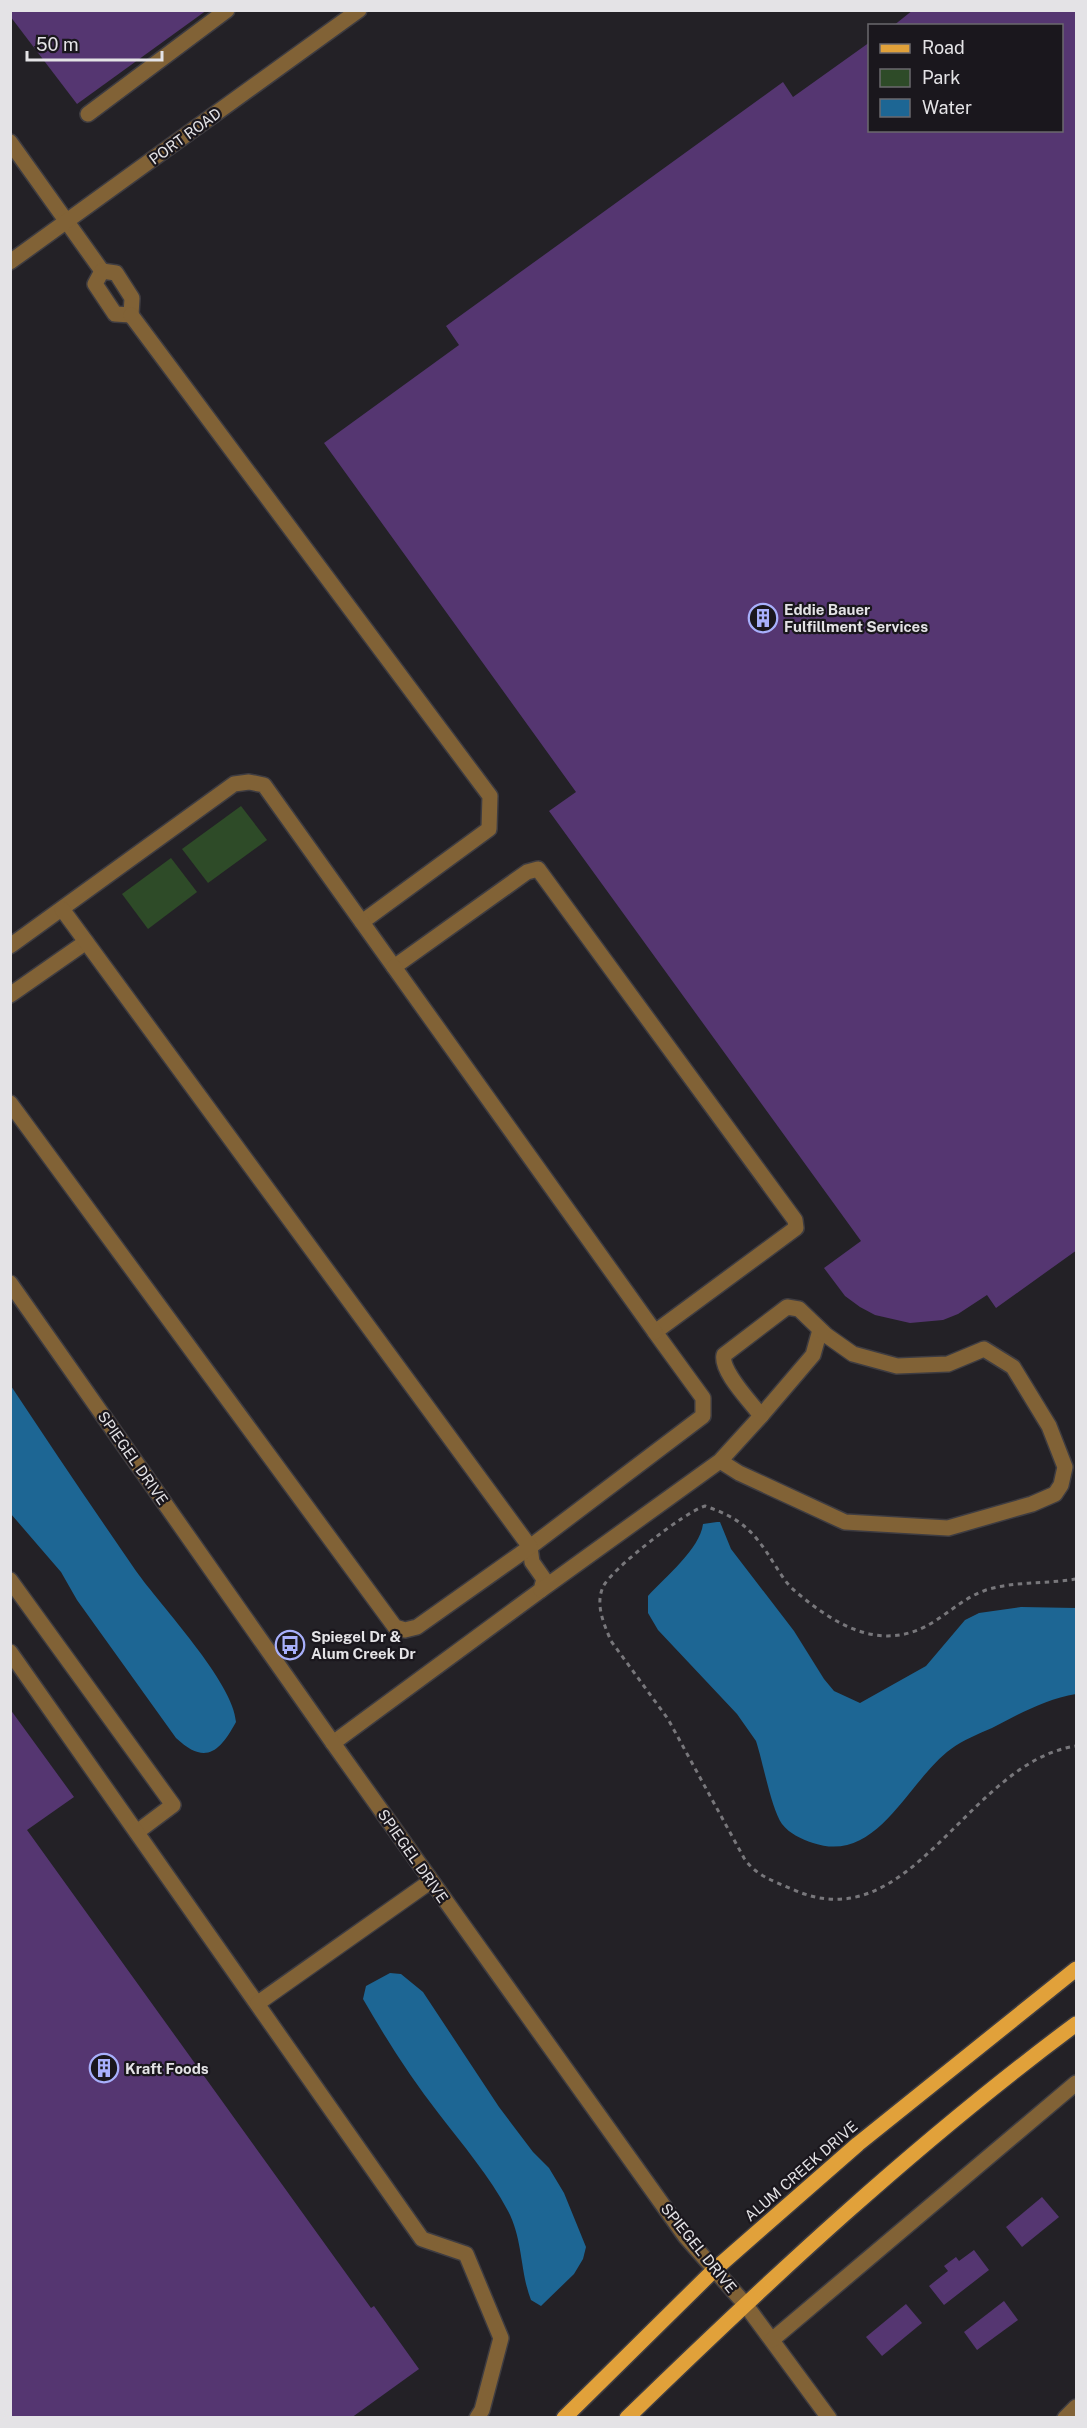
<svg xmlns="http://www.w3.org/2000/svg" width="1087" height="2428" font-family="'Public Sans',sans-serif">
  <style>
    .green { fill: #2e4b28 }
    .water { fill: #1d6694 }
    .building { fill: #553671 }
    .lines { fill: none; stroke-linecap: round; stroke-linejoin: round }
    .minor-casing { stroke: #3e3c41; stroke-width: 18 }
    .major-casing { stroke: #3e3c41; stroke-width: 18 }
    .path { stroke: #78777b; stroke-width: 3; stroke-dasharray: 4.5 4.5; stroke-linecap: butt }
    .minor { stroke: #816236; stroke-width: 15 }
    .major { stroke: #e1a13a; stroke-width: 15 }
    .labels { text-anchor: middle; dominant-baseline: central; stroke-width: 4.5; stroke-linejoin: round; paint-order: stroke }
    .street-label { font-size: 15px; fill: #e4e3e6; stroke: #1a171d }
    .poi-label { font-size: 15px; font-weight: bold; fill: #e4e3e6; stroke: #1a171d; text-anchor: start }
  </style>
  <rect width="100%" height="100%" fill="#232126"/>
  <g class="green">
    <polygon points="241,806 267,840 208,883 182,849"/>
    <polygon points="171,858 197,892 148,929 122,894"/>
  </g>
  <g class="water">
    <path d="M11 1386C52 1448 94 1510 136 1571 160 1605 234 1683 236 1722 219 1753 205 1765 176 1738L77 1600 61 1572 11 1514Z"/>
    <path d="M717 1522H720L731 1549 794 1631 824 1679 834 1691 860 1703 926 1666 965 1620 979 1613 1021 1607 1076 1608V1694C1046 1699 1019 1714 992 1728 978 1734 963 1740 951 1749 908 1780 878 1865 813 1843 801 1839 790 1834 782 1824 771 1808 763 1762 756 1741L737 1714 658 1630 648 1613V1596C665 1577 700 1549 703 1524Z"/>
    <path d="M390 1973 401 1974 423 1992 499 2107 533 2152 549 2168 564 2193 586 2247 583 2259 574 2274 541 2306 531 2300C520 2272 523 2239 508 2211 490 2177 463 2145 439 2114 411 2078 386 2039 363 1999L366 1986Z"/>
  </g>
  <g class="building">
    <polygon points="10,10 207,10 77,104 10,16"/>
    <polygon points="913,10 1077,10 1077,1250 996,1308 987,1295 958,1314 943,1320 910,1323 875,1315 860,1307 845,1296 824,1268 861,1241 549,811 576,792 324,443 459,345 446,326 783,82 793,97 870,42 870,130 1062,130 1062,26 893,26"/>
    <polygon points="10,1709 74,1797 27,1830 371,2308 374,2306 419,2369 351,2418 10,2418"/>
    <polygon points="1042,2197 1059,2217 1022,2247 1006,2227"/>
    <polygon points="974,2250 989,2270 944,2305 929,2286 948,2271 944,2266 956,2257 959,2261"/>
    <polygon points="1004,2301 1018,2320 977,2350 964,2332"/>
    <polygon points="906,2304 922,2323 882,2356 866,2337"/>
  </g>
  <g class="lines">
    <g class="minor-casing">
      <g id="minor">
        <polyline points="88,114 227,10"/>
        <polyline points="10,142 102,271"/>
        <polyline points="10,262 359,10"/>
        <polygon points="102,271 116,273 132,298 131,315 115,314 95,284"/>
        <polyline points="131,315 490,796 489,829 362,922"/>
        <polyline points="10,946 234,784 249,782 264,785 394,967 527,872 538,869 795,1220 796,1228 655,1332 703,1398 703,1416 530,1547 532,1562 544,1579 541,1590 333,1743"/>
        <polyline points="394,967 655,1332"/>
        <polyline points="10,995 86,942"/>
        <polyline points="10,1103 395,1627 405,1630 417,1627 530,1547 62,909"/>
        <polyline points="10,1283 333,1743 685,2236 745,2304 829,2418"/>
        <polyline points="761,1416 813,1355 820,1330"/>
        <polyline points="10,1580 173,1805 137,1832"/>
        <path d="M541 1590 720 1461 739 1473 845 1522 948 1528 1032 1504 1055 1494 1061 1485 1065 1467 1049 1426 1013 1367 984 1349 948 1364 897 1366 853 1354 826 1335 799 1309 787 1307 724 1355C720 1371 751 1402 761 1416L720 1461"/>
        <polyline points="10,1652 422,2239 466,2254 501,2338 482,2410 477,2418"/>
        <polyline points="258,2003 431,1881"/>
        <polyline points="772,2340 1076,2083"/>
        <polyline points="1065,2418 1076,2407"/>
      </g>
    </g>
    <g class="major-casing">
      <g id="major">
        <polyline points="564,2418 713,2271 858,2144 1076,1969"/>
        <path d="M627 2418C770 2279 916 2143 1076 2024"/>
      </g>
    </g>
    <path class="path" d="M1076 1579C1047 1584 1015 1581 986 1590 966 1597 952 1610 935 1621 884 1654 837 1627 795 1591 786 1584 779 1571 773 1562 753 1530 740 1518 705 1506 686 1511 610 1570 603 1587 595 1605 604 1624 611 1641L668 1719 744 1858C755 1875 773 1881 792 1889 911 1944 967 1762 1076 1746"/>
    <use href="#minor" class="minor"/>
    <use href="#major" class="major"/>
  </g>
  <defs>
    <g id="building-ring" transform="scale(1.5)"><circle r="9.5" fill="#1a171d" stroke="#a8b0fc" stroke-width="1.5"/><path d="M-4-6H4V6H1V3H-1V6H-4ZM-2.5-4.3h1.7v1.8h-1.7ZM.8-4.3h1.7v1.8H.8ZM-2.5-1h1.7V.8h-1.7ZM.8-1h1.7V.8H.8Z" fill="#a8b0fc"/></g>
    <g id="bus-ring" transform="scale(1.5)"><circle r="9.5" fill="#1a171d" stroke="#a8b0fc" stroke-width="1.5"/><path d="M-5-6H5V4H4V6H2V4H-2V6H-4V4H-5ZM-3.5-4V0h7V-4ZM-3.5 1.2v1.5H-2V1.2ZM2 1.2v1.5H3.5V1.2Z" fill="#a8b0fc"/></g>
  </defs>
  <g fill-rule="evenodd">
    <use href="#building-ring" x="763" y="618"/>
    <use href="#bus-ring" x="290" y="1645"/>
    <use href="#building-ring" x="104" y="2068"/>
  </g>
  <g class="labels">
    <g class="street-label">
      <text transform="translate(185 136) rotate(-36)">PORT ROAD</text>
      <text transform="translate(133 1458) rotate(55)">SPIEGEL DRIVE</text>
      <text transform="translate(413 1856) rotate(55)">SPIEGEL DRIVE</text>
      <text transform="translate(801 2171) rotate(-41)">ALUM CREEK DRIVE</text>
      <text transform="translate(699 2248) rotate(51)">SPIEGEL DRIVE</text>
    </g>
    <g class="poi-label">
      <text x="784" y="609">Eddie Bauer<tspan x="784" dy="17">Fulfillment Services</tspan></text>
      <text x="311" y="1636">Spiegel Dr &amp;<tspan x="311" dy="17">Alum Creek Dr</tspan></text>
      <text x="125" y="2068">Kraft Foods</text>
    </g>
  </g>
  <rect width="1087" height="2428" fill="none" stroke="#e4e3e6" stroke-width="24"/>
  <rect x="868" y="24" width="195" height="108" fill="#1a171d" stroke="#6b696d" stroke-width="1.5"/>
  <rect x="880" y="44" width="30" height="9" fill="#e1a13a" stroke="#6b696d" stroke-width="1.5"/>
  <text x="922" y="54" font-size="18" fill="#e4e3e6">Road</text>
  <rect x="880" y="69" width="30" height="18" fill="#2e4b28" stroke="#6b696d" stroke-width="1.5"/>
  <text x="922" y="84" font-size="18" fill="#e4e3e6">Park</text>
  <rect x="880" y="99" width="30" height="18" fill="#1d6694" stroke="#6b696d" stroke-width="1.5"/>
  <text x="922" y="114" font-size="18" fill="#e4e3e6">Water</text>
  <path d="M27 51v9h135v-9" fill="none" stroke="#e4e3e6" stroke-width="3"/>
  <text x="36" y="51" font-size="18" fill="#e4e3e6" stroke="#1a171d" stroke-width="4.5" paint-order="stroke">50 m</text>
</svg>
